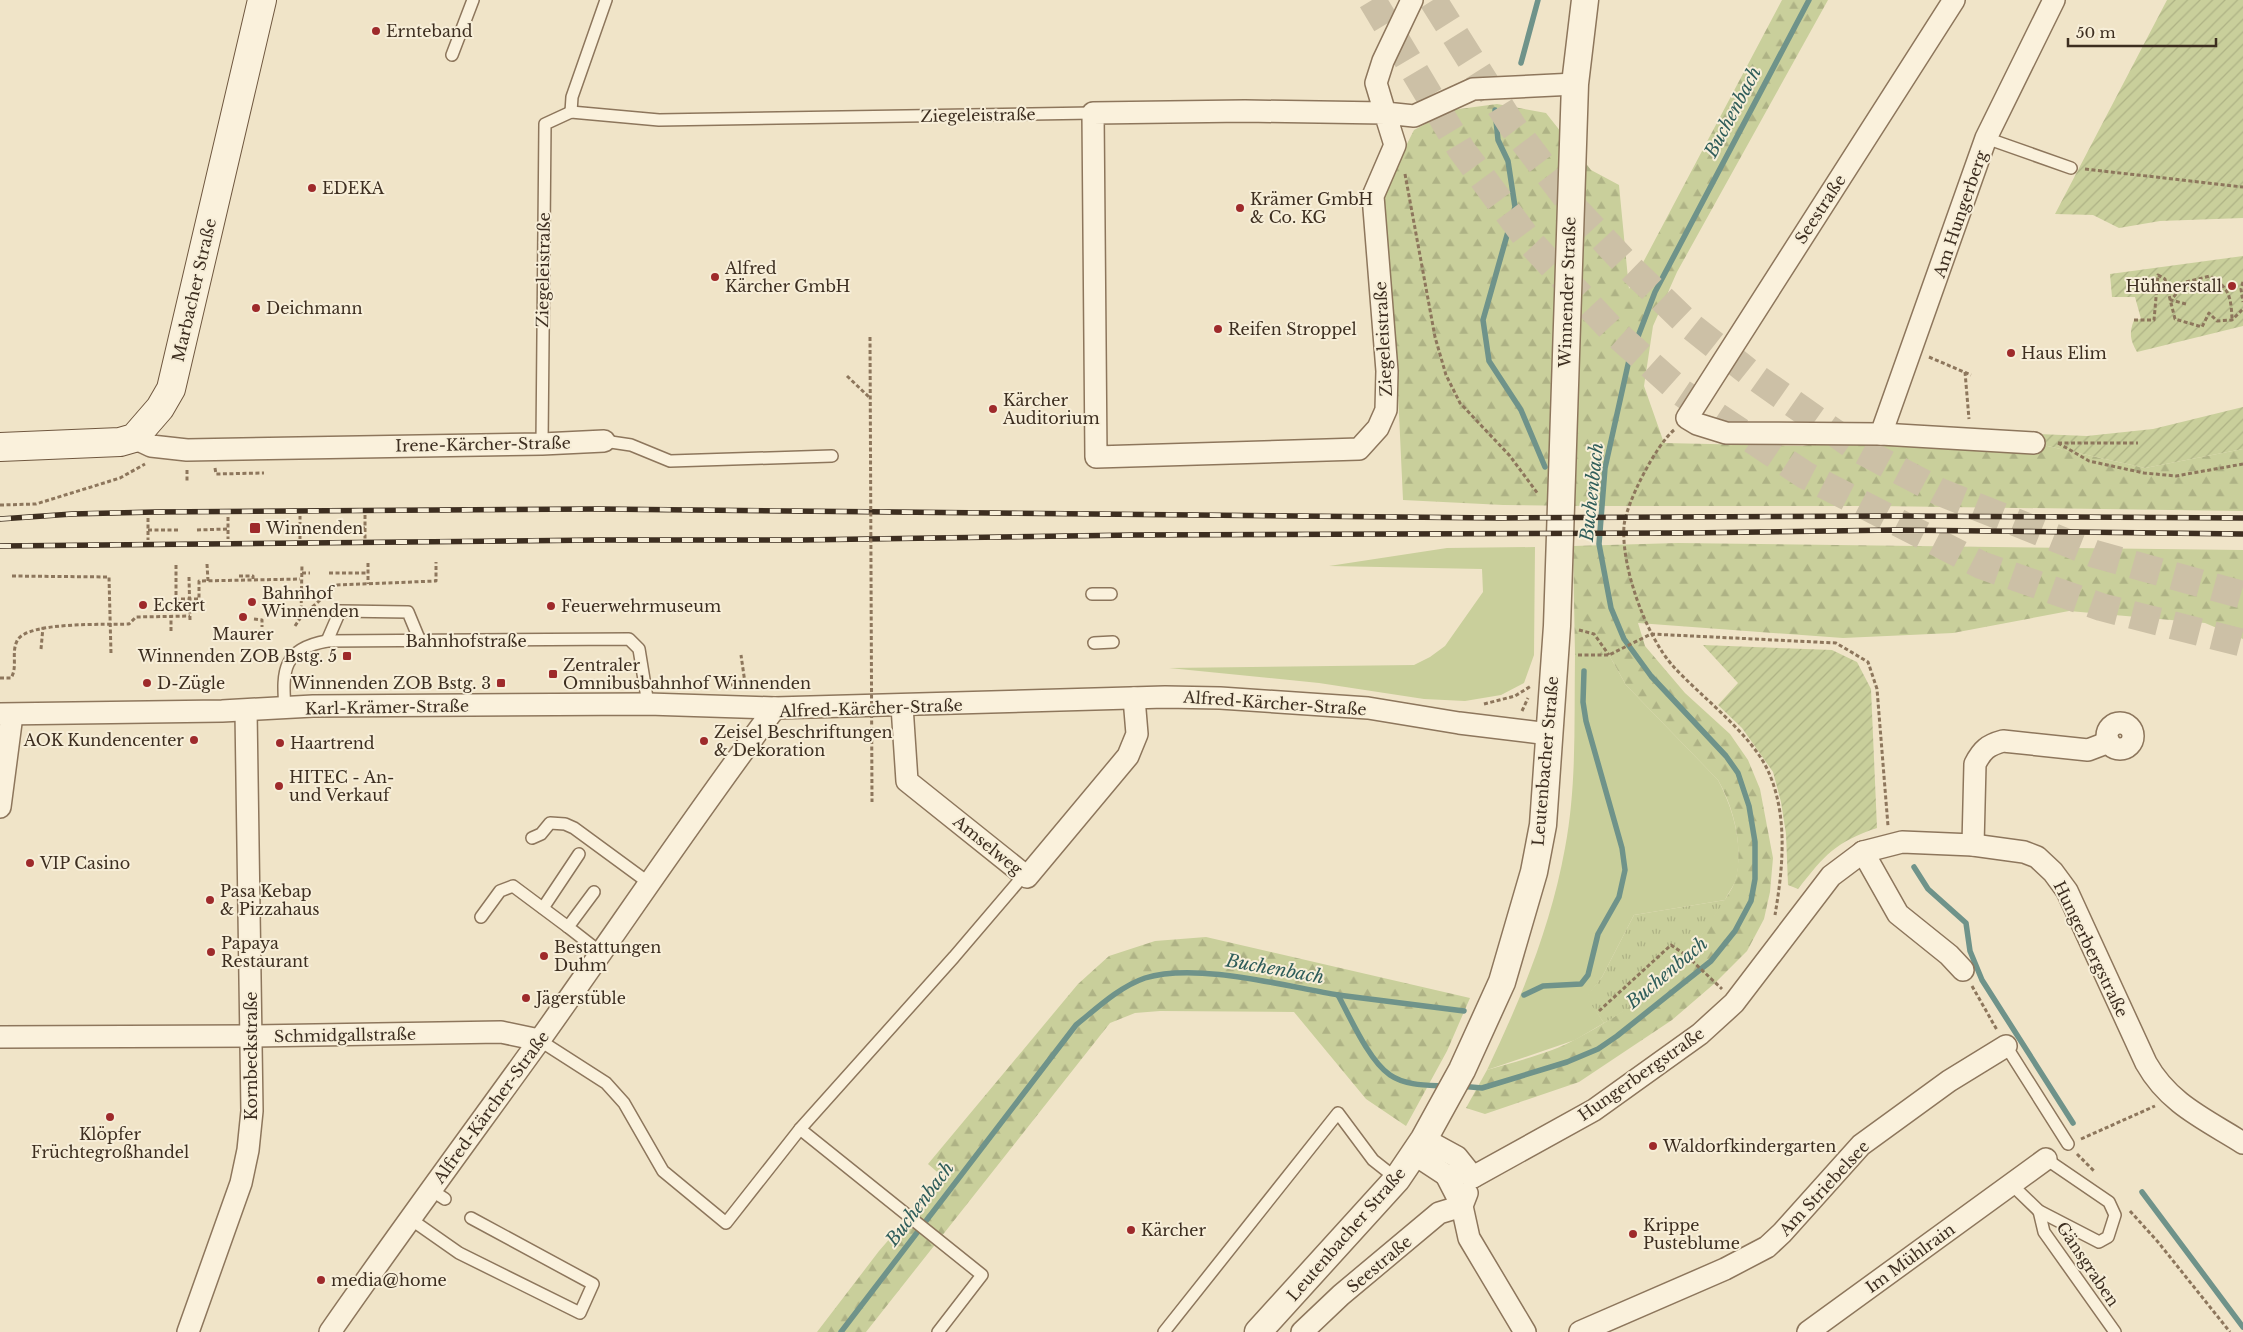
<svg xmlns="http://www.w3.org/2000/svg" width="2243" height="1332" font-family="'Libre Baskerville',serif">
  <style>
    .grass { fill: #c9cf9b }
    .forest { fill: url(#forest-firs) }
    .park { fill: url(#park-tufts) }
    .garden { fill: url(#garden-furrows) }
    .lines { fill: none; stroke-linecap: round; stroke-linejoin: round }
    .stream { stroke: #6f938a; stroke-width: 5.5 }
    .trunk-tunnel { stroke: #ccc0a6; stroke-width: 28; stroke-dasharray: 28 14; stroke-linecap: butt }
    .service-casing { stroke: #8d765c; stroke-width: 14 }
    .minor-casing { stroke: #8d765c; stroke-width: 24 }
    .tertiary-casing { stroke: #8d765c; stroke-width: 29 }
    .secondary-casing { stroke: #6f573f; stroke-width: 30 }
    .path { stroke: #8d765c; stroke-width: 3; stroke-dasharray: 4 2.5; stroke-linecap: butt }
    .service { stroke: #faf1dc; stroke-width: 11 }
    .minor { stroke: #faf1dc; stroke-width: 21 }
    .tertiary { stroke: #faf1dc; stroke-width: 26 }
    .secondary { stroke: #faf1dc; stroke-width: 28 }
    .rail-casing { stroke: #3d2e20; stroke-width: 5.5 }
    .rail { stroke: #f7eed8; stroke-width: 4; stroke-dasharray: 11; stroke-linecap: butt }
    .path-bridge { stroke: #8d765c; stroke-width: 3; stroke-dasharray: 4 2.5; stroke-linecap: butt }
    .poi-dot { fill: #9e2a2b; stroke: #f7eed8; stroke-width: 2 }
    .labels { text-anchor: middle; dominant-baseline: central; stroke-width: 4; stroke-linejoin: round; paint-order: stroke }
    .poi-label { font-size: 16px; fill: #3d2e20; stroke: #f7eed8; text-anchor: start }
    .street-label { font-size: 16px; fill: #3d2e20; stroke: #f7eed8 }
    .water-label { font-size: 18px; font-style: italic; fill: #2f5d5a; stroke: #f7eed8 }
  </style>
  <defs>
    <pattern id="forest-firs" width="22" height="20" patternUnits="userSpaceOnUse" patternTransform="scale(1.25)"><rect width="22" height="20" fill="#c9cf9b"/><path d="M5 1l3.5 6h-7zM16 11l3.5 6h-7z" fill="#aeb285"/></pattern>
    <pattern id="park-tufts" width="24" height="20" patternUnits="userSpaceOnUse" patternTransform="scale(1.25)"><rect width="24" height="20" fill="#c9cf9b"/><path d="M3 7l-1-3M5 7V3M7 7l1-3M15 17l-1-3M17 17v-4M19 17l1-3" fill="none" stroke="#aeb285"/></pattern>
    <pattern id="garden-furrows" width="10" height="10" patternUnits="userSpaceOnUse" patternTransform="scale(1.25)"><rect width="10" height="10" fill="#c9cf9b"/><path d="M-1 1l2-2M0 10L10 0M9 11l2-2" fill="none" stroke="#aeb285"/></pattern>
  </defs>
  <rect width="100%" height="100%" fill="#f0e4c8"/>
  <g class="grass">
    <polygon points="1535,547 1534,655 1524,683 1501,695 1465,701 1424,699 1319,683 1169,668 1414,665 1430,657 1445,646 1483,592 1482,569 1329,566 1447,548"/>
    <path d="M1575 655H1609L1626 685 1718 780C1733 808 1744 846 1736 879 1734 886 1728 893 1725 900L1634 915 1602 977 1587 997 1604 1023 1575 1040 1487 1070C1521 999 1551 926 1565 848 1577 785 1574 719 1575 655Z"/>
  </g>
  <g class="forest">
    <polygon points="1782,0 1828,0 1677,272 1653,326 1644,386 1664,443 1803,446 1903,427 2034,443 2145,468 2243,449 2243,511 1878,506 1585,506 1503,505 1403,500 1395,328 1380,197 1414,130 1452,110 1497,104 1546,113 1591,170 1619,185 1629,289"/>
    <path d="M1678 543 2243 550V639L2205 623 2069 611 1953 633 1843 638 1638 623 1645 646 1685 693 1730 734 1748 760 1760 789 1773 858 1770 892 1764 919 1747 951 1715 983 1672 1020 1579 1082 1485 1114 1466 1108 1487 1070C1516 1061 1549 1054 1576 1039 1620 1016 1660 987 1692 949 1700 938 1707 925 1715 914 1722 903 1733 890 1736 878 1743 845 1734 808 1718 780L1626 685 1609 655H1575L1573 546Z"/>
    <polygon points="1206,937 1470,998 1447,1051 1406,1126 1366,1099 1294,1012 1160,1011 1135,1013 1110,1023 866,1332 817,1332 879,1251 943,1177 928,1164 1078,984 1109,956 1155,941"/>
  </g>
  <path class="park" d="M1725 900C1714 916 1704 933 1692 948 1668 978 1637 1005 1604 1023L1586 997 1602 977 1634 915Z"/>
  <g class="garden">
    <polygon points="2167,0 2243,0 2243,218 2160,221 2119,228 2093,215 2055,214"/>
    <path d="M2243 256V326L2137 352C2130 340 2129 333 2134 320L2141 319 2135 297H2112L2110 274Z"/>
    <polygon points="2243,407 2243,449 2145,468 2034,443 1966,431 2087,436 2153,429"/>
    <path d="M1703 645 1832 650 1857 662 1871 689 1877 828C1835 842 1825 855 1798 889L1788 885 1786 834 1781 802 1773 772 1742 728 1718 705 1738 683Z"/>
  </g>
  <g class="lines">
    <g class="stream">
      <polyline points="1521,63 1538,0"/>
      <polyline points="1495,110 1498,140 1508,161 1515,207 1483,320 1489,361 1521,410 1545,467"/>
      <polyline points="1914,867 1928,889 1966,923 1970,951 1982,980 2073,1123"/>
      <polyline points="1338,995 1464,1011"/>
      <polyline points="1524,995 1543,986 1581,984 1588,975 1598,934 1619,897 1625,870 1622,848 1586,721 1583,702 1584,671"/>
      <polyline points="1460,1086 1482,1088 1567,1062 1598,1049 1617,1036 1711,961 1735,931 1751,901 1755,879 1755,842 1749,806 1738,773 1726,756 1651,676 1624,639 1611,608 1599,544 1605,468 1629,360 1655,292 1809,0"/>
      <polyline points="2142,1192 2243,1327"/>
      <path d="M841 1332 1076 1025C1097 1008 1119 987 1145 978 1196 962 1284 986 1338 995 1350 1017 1369 1061 1390 1075 1406 1086 1428 1085 1446 1086"/>
    </g>
    <g class="trunk-tunnel">
      <polyline points="1372,0 1461,149 1529,241 1613,331 1682,393 1805,475 1981,565 2101,607 2243,643"/>
      <polyline points="1433,0 1513,127 1576,210 1631,269 1688,324 1751,374 1855,447 1940,492 2095,554 2243,595"/>
    </g>
    <g class="service-casing">
      <g id="service">
        <polyline points="452,55 473,0"/>
        <polyline points="571,112 572,97 606,0"/>
        <polyline points="1986,138 2071,168"/>
        <polyline points="604,441 631,445 670,461 832,456"/>
        <polyline points="542,444 545,124 571,112 659,120 1093,113"/>
        <polyline points="1092,594 1111,594"/>
        <polyline points="327,641 340,611 408,612 420,641"/>
        <polyline points="1094,643 1113,642"/>
        <path d="M285 708C282 670 283 649 327 641L629 639 639 649 648 704"/>
        <polyline points="532,838 541,834 550,823 565,824 574,828 649,883"/>
        <polyline points="594,892 568,927 600,952"/>
        <polyline points="543,908 579,854"/>
        <polyline points="481,917 500,891 513,886 568,927"/>
        <polyline points="539,1040 606,1083 624,1103 663,1171 726,1223 800,1129 954,957 1024,875"/>
        <polyline points="2006,1046 2068,1144"/>
        <polyline points="800,1129 982,1275 938,1332"/>
        <polyline points="2012,1185 2039,1211 2099,1242 2108,1237 2115,1215 2109,1202 2046,1159"/>
        <polyline points="431,1190 445,1199"/>
        <polyline points="2039,1211 2044,1232 2115,1332"/>
        <polyline points="409,1218 459,1253 580,1313 593,1284 471,1218"/>
        <polyline points="1164,1332 1338,1113 1373,1160 1397,1179"/>
      </g>
    </g>
    <g class="minor-casing">
      <g id="minor">
        <polyline points="1412,0 1383,61 1376,83 1385,113 1245,111 1093,113 1096,457 1359,449 1378,428 1386,410 1387,371 1373,196 1395,145 1385,113 1414,116 1473,89 1575,84"/>
        <polyline points="1954,0 1687,418 1697,424 1726,433 1881,434 1986,138 2054,0"/>
        <polyline points="1881,434 2034,443"/>
        <polyline points="134,438 151,446 187,450 542,444 604,441"/>
        <polyline points="902,706 907,781 1027,877 1128,756 1137,734 1134,698"/>
        <polyline points="0,714 222,711 313,706 648,704 775,708 1165,697 1220,698 1368,708 1459,723 1549,734"/>
        <circle cx="2120" cy="736" r="13"/>
        <polyline points="0,807 12,715"/>
        <path d="M1973 845 1975 764C1982 750 1988 745 2003 741L2088 750 2109 742"/>
        <polyline points="1863,852 1898,914 1949,955 1963,970"/>
        <polyline points="0,1037 252,1036 501,1032 539,1040"/>
        <polyline points="1424,1139 1457,1157 1473,1177"/>
        <polyline points="1414,1154 1446,1175 1458,1175"/>
        <path d="M1473 1177 1594 1110 1700 1034 1734 1003 1831 876 1863 852 1902 842 1973 845 2024 852 2037 857 2053 872 2067 891 2146 1063C2169 1104 2205 1119 2243 1143"/>
        <polyline points="1467,1193 1462,1206 1469,1238 1525,1332"/>
        <polyline points="188,1332 241,1183 248,1150 252,1111 246,711"/>
        <path d="M330 1332C398 1234 469 1138 539 1041 618 930 693 817 775 708"/>
        <polyline points="1302,1332 1341,1295 1439,1213 1462,1206 1446,1175"/>
        <polyline points="1580,1332 1725,1269 1767,1247 1782,1233 1861,1145 1949,1081 2006,1046"/>
        <polyline points="1808,1332 2046,1159"/>
      </g>
    </g>
    <g class="tertiary-casing">
      <polyline id="tertiary" points="1258,1332 1397,1179 1424,1139 1462,1070 1502,982 1534,872 1543,825 1557,626 1575,84 1585,0"/>
    </g>
    <g class="secondary-casing">
      <polyline id="secondary" points="0,447 120,442 134,438 160,408 171,389 262,0"/>
    </g>
    <g class="path">
      <polyline points="2085,169 2243,187"/>
      <polyline points="1405,174 1435,337 1446,375 1460,403 1510,456 1538,494"/>
      <polyline points="2243,282 2241,289 2243,302"/>
      <path d="M2186 304 2171 300 2186 282 2210 276C2229 288 2231 296 2232 319"/>
      <polyline points="2134,320 2154,320 2158,275 2165,279 2175,319 2202,327 2209,313 2217,321 2232,320 2243,309"/>
      <polyline points="1929,357 1971,375"/>
      <polyline points="1965,372 1969,419"/>
      <polyline points="847,376 869,397"/>
      <path d="M1674 430C1656 445 1626 503 1624 526 1621 567 1646 636 1673 666 1701 697 1753 735 1769 773 1788 817 1783 868 1775 915"/>
      <polyline points="2058,443 2089,461 2144,473 2176,476 2243,464"/>
      <polyline points="2058,443 2138,443"/>
      <polyline points="215,468 216,474 264,473"/>
      <polyline points="187,470 187,482"/>
      <polyline points="0,505 36,504 120,478 145,464"/>
      <polyline points="365,515 365,539"/>
      <polyline points="228,517 228,539"/>
      <polyline points="148,518 148,540"/>
      <polyline points="300,529 309,529"/>
      <polyline points="329,529 365,528"/>
      <polyline points="148,530 179,530"/>
      <polyline points="197,530 228,529"/>
      <polyline points="300,539 300,516"/>
      <polyline points="368,563 368,584"/>
      <polyline points="207,564 208,581"/>
      <polyline points="176,565 176,599 199,599 199,581 300,579"/>
      <polyline points="302,573 310,573"/>
      <polyline points="329,573 368,573"/>
      <polyline points="12,576 109,577 111,654"/>
      <polyline points="239,576 253,576 253,579"/>
      <polyline points="189,577 190,620"/>
      <polyline points="301,616 302,564"/>
      <polyline points="254,619 262,620 262,627"/>
      <polyline points="295,626 301,617 337,585 436,581 436,562"/>
      <polyline points="1579,630 1594,634 1609,655"/>
      <polyline points="171,631 171,616"/>
      <polyline points="41,649 43,627"/>
      <polyline points="1578,655 1609,655 1651,634 1836,643 1868,662 1877,689 1888,826"/>
      <path d="M0 678H11C18 667 11 653 17 641 26 621 108 625 129 624L136 617 190 616"/>
      <polyline points="731,685 745,683 741,655"/>
      <polyline points="1484,704 1515,696 1531,686"/>
      <polyline points="1522,711 1528,698"/>
      <polyline points="1972,986 1997,1030"/>
      <polyline points="1599,1011 1671,945 1687,956 1722,989"/>
      <polyline points="2081,1139 2155,1106"/>
      <polyline points="2077,1154 2094,1171"/>
      <polyline points="2130,1211 2158,1242 2230,1332"/>
    </g>
    <use href="#service" class="service"/>
    <use href="#minor" class="minor"/>
    <use href="#tertiary" class="tertiary"/>
    <use href="#secondary" class="secondary"/>
    <g class="rail-casing">
      <g id="rail">
        <polyline points="0,519 72,514 155,512 598,509 1499,518 1894,516 2243,518"/>
        <polyline points="0,546 599,540 801,540 1134,535 1685,533 1894,530 2243,534"/>
      </g>
    </g>
    <use href="#rail" class="rail"/>
    <polyline class="path-bridge" points="870,337 872,802"/>
  </g>
  <g class="poi-dot">
    <circle cx="376" cy="31" r="5"/>
    <circle cx="312" cy="188" r="5"/>
    <circle cx="1240" cy="208" r="5"/>
    <circle cx="715" cy="277" r="5"/>
    <circle cx="2232" cy="286" r="5"/>
    <circle cx="256" cy="308" r="5"/>
    <circle cx="1218" cy="329" r="5"/>
    <circle cx="2011" cy="353" r="5"/>
    <circle cx="993" cy="409" r="5"/>
    <rect x="249" y="522" width="12" height="12" rx="2.5"/>
    <circle cx="252" cy="602" r="5"/>
    <circle cx="143" cy="605" r="5"/>
    <circle cx="551" cy="606" r="5"/>
    <circle cx="243" cy="617" r="5"/>
    <rect x="342" y="651" width="10" height="10" rx="2.5"/>
    <rect x="548" y="669" width="10" height="10" rx="2.5"/>
    <circle cx="147" cy="683" r="5"/>
    <rect x="496" y="678" width="10" height="10" rx="2.5"/>
    <circle cx="194" cy="740" r="5"/>
    <circle cx="704" cy="741" r="5"/>
    <circle cx="280" cy="743" r="5"/>
    <circle cx="279" cy="786" r="5"/>
    <circle cx="30" cy="863" r="5"/>
    <circle cx="210" cy="900" r="5"/>
    <circle cx="211" cy="952" r="5"/>
    <circle cx="544" cy="956" r="5"/>
    <circle cx="526" cy="998" r="5"/>
    <circle cx="110" cy="1117" r="5"/>
    <circle cx="1653" cy="1146" r="5"/>
    <circle cx="1131" cy="1230" r="5"/>
    <circle cx="1633" cy="1234" r="5"/>
    <circle cx="321" cy="1280" r="5"/>
  </g>
  <g class="labels">
    <g class="poi-label">
      <text x="386" y="31">Ernteband</text>
      <text x="322" y="188">EDEKA</text>
      <text x="1250" y="199">Krämer GmbH<tspan x="1250" dy="18">&amp; Co. KG</tspan></text>
      <text x="725" y="268">Alfred<tspan x="725" dy="18">Kärcher GmbH</tspan></text>
      <text x="2222" y="286" text-anchor="end">Hühnerstall</text>
      <text x="266" y="308">Deichmann</text>
      <text x="1228" y="329">Reifen Stroppel</text>
      <text x="2021" y="353">Haus Elim</text>
      <text x="1003" y="400">Kärcher<tspan x="1003" dy="18">Auditorium</tspan></text>
      <text x="266" y="528">Winnenden</text>
      <text x="262" y="593">Bahnhof<tspan x="262" dy="18">Winnenden</tspan></text>
      <text x="153" y="605">Eckert</text>
      <text x="561" y="606">Feuerwehrmuseum</text>
      <text x="243" y="634" text-anchor="middle">Maurer</text>
      <text x="337" y="656" text-anchor="end">Winnenden ZOB Bstg. 5</text>
      <text x="563" y="665">Zentraler<tspan x="563" dy="18">Omnibusbahnhof Winnenden</tspan></text>
      <text x="157" y="683">D-Zügle</text>
      <text x="491" y="683" text-anchor="end">Winnenden ZOB Bstg. 3</text>
      <text x="714" y="732">Zeisel Beschriftungen<tspan x="714" dy="18">&amp; Dekoration</tspan></text>
      <text x="184" y="740" text-anchor="end">AOK Kundencenter</text>
      <text x="290" y="743">Haartrend</text>
      <text x="289" y="777">HITEC - An-<tspan x="289" dy="18">und Verkauf</tspan></text>
      <text x="40" y="863">VIP Casino</text>
      <text x="220" y="891">Pasa Kebap<tspan x="220" dy="18">&amp; Pizzahaus</tspan></text>
      <text x="221" y="943">Papaya<tspan x="221" dy="18">Restaurant</tspan></text>
      <text x="554" y="947">Bestattungen<tspan x="554" dy="18">Duhm</tspan></text>
      <text x="536" y="998">Jägerstüble</text>
      <text x="110" y="1134" text-anchor="middle">Klöpfer<tspan x="110" dy="18">Früchtegroßhandel</tspan></text>
      <text x="1663" y="1146">Waldorfkindergarten</text>
      <text x="1643" y="1225">Krippe<tspan x="1643" dy="18">Pusteblume</tspan></text>
      <text x="1141" y="1230">Kärcher</text>
      <text x="331" y="1280">media@home</text>
    </g>
    <g class="street-label">
      <text transform="translate(978 115) rotate(-1)">Ziegeleistraße</text>
      <text transform="translate(1820 209) rotate(-57)">Seestraße</text>
      <text transform="translate(1960 214) rotate(-71)">Am Hungerberg</text>
      <text transform="translate(543 270) rotate(-89)">Ziegeleistraße</text>
      <text transform="translate(194 290) rotate(-77)">Marbacher Straße</text>
      <text transform="translate(1567 292) rotate(-88)">Winnender Straße</text>
      <text transform="translate(1383 339) rotate(-93)">Ziegeleistraße</text>
      <text transform="translate(483 444) rotate(-1)">Irene-Kärcher-Straße</text>
      <text x="466" y="641">Bahnhofstraße</text>
      <text transform="translate(1275 703) rotate(4)">Alfred-Kärcher-Straße</text>
      <text transform="translate(387 707) rotate(-1)">Karl-Krämer-Straße</text>
      <text transform="translate(871 708) rotate(-2)">Alfred-Kärcher-Straße</text>
      <text transform="translate(1545 761) rotate(-85)">Leutenbacher Straße</text>
      <text transform="translate(988 845) rotate(39)">Amselweg</text>
      <text transform="translate(2091 949) rotate(64)">Hungerbergstraße</text>
      <text transform="translate(345 1035) rotate(-1)">Schmidgallstraße</text>
      <text transform="translate(251 1056) rotate(-90)">Kornbeckstraße</text>
      <text transform="translate(1641 1074) rotate(-35)">Hungerbergstraße</text>
      <text transform="translate(491 1107) rotate(-54)">Alfred-Kärcher-Straße</text>
      <text transform="translate(1824 1188) rotate(-47)">Am Striebelsee</text>
      <text transform="translate(1346 1234) rotate(-49)">Leutenbacher Straße</text>
      <text transform="translate(1910 1258) rotate(-36)">Im Mühlrain</text>
      <text transform="translate(1379 1264) rotate(-40)">Seestraße</text>
      <text transform="translate(2088 1264) rotate(56)">Gänsgraben</text>
    </g>
    <g class="water-label">
      <text transform="translate(1733 112) rotate(-62)">Buchenbach</text>
      <text transform="translate(1592 492) rotate(-84)">Buchenbach</text>
      <text transform="translate(1275 969) rotate(10)">Buchenbach</text>
      <text transform="translate(1667 973) rotate(-40)">Buchenbach</text>
      <text transform="translate(920 1204) rotate(-53)">Buchenbach</text>
    </g>
  </g>
  <path d="M2068 38v8h148v-8" fill="none" stroke="#3d2e20" stroke-width="2.5"/>
  <text x="2076" y="38" font-size="15" fill="#3d2e20" stroke="#f7eed8" stroke-width="4" paint-order="stroke">50 m</text>
</svg>
